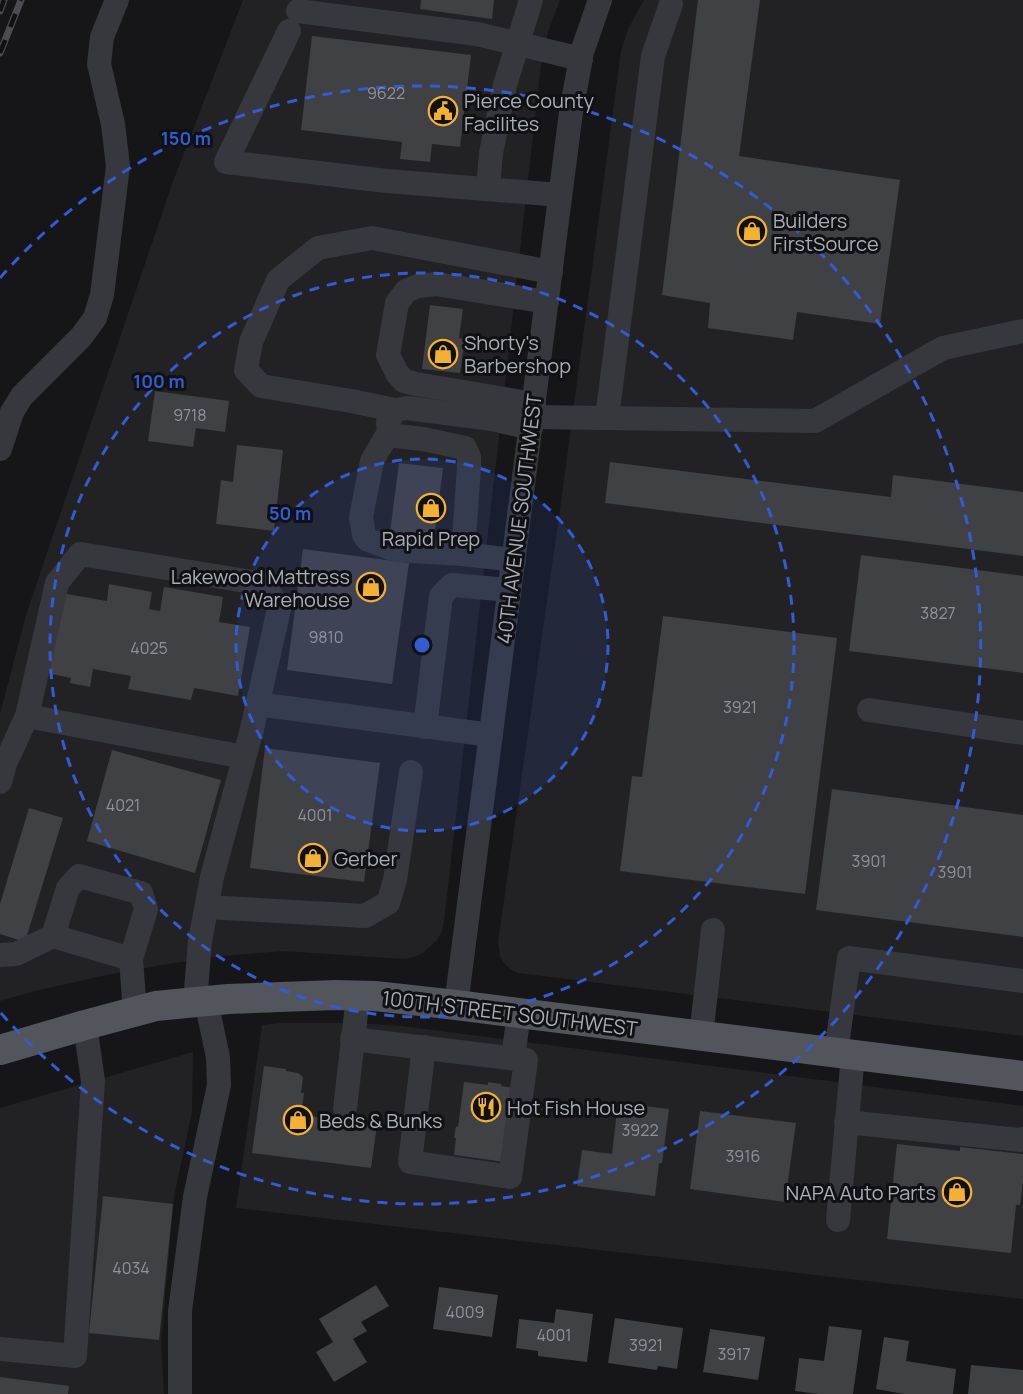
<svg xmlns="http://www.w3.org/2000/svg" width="1023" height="1394" font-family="Manrope,sans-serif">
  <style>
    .built { fill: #222225 }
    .building { fill: #404145 }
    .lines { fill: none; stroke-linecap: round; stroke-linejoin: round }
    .minor { stroke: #37383d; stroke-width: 24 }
    .major { stroke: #53555c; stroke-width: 30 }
    .rail-casing { stroke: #4a4c52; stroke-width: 7 }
    .rail { stroke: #111113; stroke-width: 4.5; stroke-dasharray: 14; stroke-linecap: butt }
    .ring { fill: none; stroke: #325cd3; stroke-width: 3; stroke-dasharray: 10 8 }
    .labels { text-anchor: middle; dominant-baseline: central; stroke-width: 6; stroke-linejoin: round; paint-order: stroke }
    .number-label { font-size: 16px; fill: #8e929b }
    .poi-label { font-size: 20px; fill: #a8adb8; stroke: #111113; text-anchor: start }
    .street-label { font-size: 20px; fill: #a8adb8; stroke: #111113 }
    .centre { fill: #325cd3; stroke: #111113; stroke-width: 3 }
    .ring-label { font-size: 18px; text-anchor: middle; font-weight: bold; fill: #325cd3; stroke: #111113; stroke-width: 6; stroke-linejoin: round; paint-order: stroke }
  </style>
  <rect width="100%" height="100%" fill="#161618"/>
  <g class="built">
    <polygon points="243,0 560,0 548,32 541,65 444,922 442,931 437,940 423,953 414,957 404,959 283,951 222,956 162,965 102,976 39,990 0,1001 0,714 26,615 172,184"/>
    <polygon points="644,0 1023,0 1023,1036 526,974 518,973 510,969 504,963 500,957 498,942 561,502 621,51 628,29"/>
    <polygon points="280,1023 357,1023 402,1026 1023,1106 1023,1299 236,1208 262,1025"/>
    <polygon points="193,1052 192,1112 174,1197 161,1341 164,1394 0,1394 0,1108"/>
  </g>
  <g class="building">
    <polygon points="421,0 494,0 492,19 420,9"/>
    <polygon points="698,0 760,0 739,156 900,180 880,324 797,312 793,340 708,328 710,303 662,295"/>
    <polygon points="312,36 471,55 460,147 432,144 430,162 400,159 402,142 301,130"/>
    <polygon points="430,305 463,309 459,338 465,339 460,373 422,369"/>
    <polygon points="155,391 229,401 225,432 196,428 193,447 148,441"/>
    <polygon points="237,445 283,450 274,531 216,524 221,480 233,482"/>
    <polygon points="610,462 891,497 893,475 1023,492 1023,556 605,503"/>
    <polygon points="399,463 443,468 433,546 389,540"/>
    <polygon points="303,549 409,563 392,684 287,670"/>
    <polygon points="861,555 1023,576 1023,673 849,651"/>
    <polygon points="109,584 152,592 149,609 160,611 164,587 223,597 219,622 250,627 238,696 194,688 191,700 128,689 131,676 93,669 90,687 70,683 71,678 46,673 61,593 107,601"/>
    <polygon points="663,616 837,638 805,894 620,871 632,776 642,777"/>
    <polygon points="265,748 380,763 364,882 250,868"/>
    <polygon points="112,750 221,780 195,873 87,841"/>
    <polygon points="832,789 1023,815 1023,937 816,910"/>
    <polygon points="29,808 63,818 25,942 0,934 0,904"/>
    <polygon points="264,1066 286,1069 286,1071 298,1073 302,1076 303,1078 301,1093 304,1093 301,1115 377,1125 371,1168 252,1153"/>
    <polygon points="464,1082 488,1085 488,1082 501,1084 501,1086 514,1088 505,1162 454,1155 456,1138 454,1138 456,1126 458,1127"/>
    <polygon points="618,1103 669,1109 662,1163 659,1163 655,1196 577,1186 582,1150 612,1154"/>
    <polygon points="700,1111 796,1123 785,1202 690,1189"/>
    <polygon points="897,1144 960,1151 960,1147 1023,1154 1023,1180 1020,1205 1016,1205 1011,1253 887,1239"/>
    <polygon points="103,1196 173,1204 159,1340 89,1333"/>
    <polygon points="376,1285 389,1306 361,1322 367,1331 353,1339 367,1362 334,1382 316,1352 333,1342 319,1319"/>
    <polygon points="439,1287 498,1295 492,1337 433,1329"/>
    <polygon points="556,1309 593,1314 587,1362 538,1356 538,1351 516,1348 519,1319 554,1323"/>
    <polygon points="615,1318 683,1328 677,1369 658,1366 657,1370 608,1363"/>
    <polygon points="829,1326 862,1330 853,1394 818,1394 795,1391 799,1358 824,1361"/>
    <polygon points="710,1329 765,1337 758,1380 703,1372"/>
    <polygon points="884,1337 909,1341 906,1361 956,1369 953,1394 904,1394 876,1389"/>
    <polygon points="971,1365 1023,1370 1023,1394 968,1394"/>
    <polygon points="0,1377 69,1386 68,1394 0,1394"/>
  </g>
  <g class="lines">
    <g class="minor">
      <polyline points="298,11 477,34 581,59"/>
      <polyline points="289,31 226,162 387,181 560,195"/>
      <polyline points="488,189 491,153 505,85 531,0"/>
      <polyline points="534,404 416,384 404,381 397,373 388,355 397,303 406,291 418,286 436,284 547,302"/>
      <polyline points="395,410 351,401 261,386 246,370 251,342 278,280 318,248 372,238 551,272"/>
      <polyline points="532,417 815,421 943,348 1023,331"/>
      <polyline points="607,418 653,56 671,4"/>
      <polyline points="389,432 372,461 361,517 364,535 368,540 396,550 463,554"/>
      <polyline points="0,449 12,412 22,396 81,337 95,318 102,295 118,166 113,124 99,64 102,37 117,0"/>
      <polyline points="514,560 463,554 469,467 469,457 465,448 423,439 395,436 389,432 388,422 395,410 407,408 492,419 531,428"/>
      <polyline points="257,704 491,735"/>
      <polyline points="869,710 1023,733"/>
      <polyline points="27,716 244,757"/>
      <polyline points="425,727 441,596 452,585 509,590"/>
      <polyline points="0,782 5,764 27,716 57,583 80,554 264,584 279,609 252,729 212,877 200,941 195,1002"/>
      <polyline points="207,907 365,916 388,903 395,880 411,772"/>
      <polyline points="0,955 16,954 53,936 131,959 146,909 141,893 79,876 68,888 53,936"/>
      <polyline points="131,959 135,1012"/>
      <polyline points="456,1005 571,112 582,52 600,0"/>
      <polyline points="701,1036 713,930"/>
      <polyline points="352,1039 526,1060 510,1177 410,1162 424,1047"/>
      <polyline points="836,1053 849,958 1023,981"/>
      <polyline points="513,1058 519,1013"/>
      <polyline points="345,1109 358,996"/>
      <polyline points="846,1122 1021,1140 1023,1139"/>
      <polyline points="838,1220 853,1055"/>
      <polyline points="0,1349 75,1356 93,1081 85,1025"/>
      <polyline points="180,1394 180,1311 195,1197 219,1085 218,1057 206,1001"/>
    </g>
    <polyline class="major" points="0,1050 85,1025 156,1006 228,999 335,995 375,996 456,1005 1023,1076"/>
    <g class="rail-casing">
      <g id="rail">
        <polyline points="0,11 4,0"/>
        <polyline points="0,53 21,0"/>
      </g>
    </g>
    <use href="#rail" class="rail"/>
  </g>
  <circle cx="422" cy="645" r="186" fill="#325cd3" fill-opacity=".12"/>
  <g class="ring">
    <circle cx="422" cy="645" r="186"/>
    <circle cx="422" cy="645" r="372"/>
    <path d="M0 278A559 559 0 1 1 0 1012"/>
  </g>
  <defs>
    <g id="civic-ring" transform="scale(1.5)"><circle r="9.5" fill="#111113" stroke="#f2b134" stroke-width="1.5"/><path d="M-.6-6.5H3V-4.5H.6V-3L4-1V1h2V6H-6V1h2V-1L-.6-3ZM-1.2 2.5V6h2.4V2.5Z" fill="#f2b134"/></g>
    <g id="shop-ring" transform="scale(1.5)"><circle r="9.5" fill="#111113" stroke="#f2b134" stroke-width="1.5"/><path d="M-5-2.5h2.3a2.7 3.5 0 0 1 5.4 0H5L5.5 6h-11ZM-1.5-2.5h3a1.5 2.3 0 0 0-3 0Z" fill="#f2b134"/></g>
    <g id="restaurant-ring" transform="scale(1.5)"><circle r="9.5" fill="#111113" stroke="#f2b134" stroke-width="1.5"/><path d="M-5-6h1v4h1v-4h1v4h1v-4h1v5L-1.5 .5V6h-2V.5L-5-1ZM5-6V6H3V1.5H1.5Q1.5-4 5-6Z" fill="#f2b134"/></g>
  </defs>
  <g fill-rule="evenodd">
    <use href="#civic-ring" x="443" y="111"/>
    <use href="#shop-ring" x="752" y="231"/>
    <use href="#shop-ring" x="443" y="354"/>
    <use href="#shop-ring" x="431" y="508"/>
    <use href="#shop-ring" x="371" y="587"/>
    <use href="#shop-ring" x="313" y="858"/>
    <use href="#restaurant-ring" x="486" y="1107"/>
    <use href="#shop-ring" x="298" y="1120"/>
    <use href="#shop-ring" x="957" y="1192"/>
  </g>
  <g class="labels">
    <g class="number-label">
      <text x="386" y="93">9622</text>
      <text x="190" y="415">9718</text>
      <text x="938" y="613">3827</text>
      <text x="326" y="637">9810</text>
      <text x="149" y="648">4025</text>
      <text x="740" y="707">3921</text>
      <text x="123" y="805">4021</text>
      <text x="315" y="815">4001</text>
      <text x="869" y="861">3901</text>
      <text x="955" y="872">3901</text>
      <text x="640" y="1130">3922</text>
      <text x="743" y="1156">3916</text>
      <text x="131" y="1268">4034</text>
      <text x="465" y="1312">4009</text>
      <text x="554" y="1335">4001</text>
      <text x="646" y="1345">3921</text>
      <text x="734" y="1354">3917</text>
    </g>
    <g class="poi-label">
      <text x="464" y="100">Pierce County<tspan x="464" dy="23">Facilites</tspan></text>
      <text x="773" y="220">Builders<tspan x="773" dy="23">FirstSource</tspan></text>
      <text x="464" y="342">Shorty's<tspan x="464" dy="23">Barbershop</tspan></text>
      <text x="431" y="538" text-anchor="middle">Rapid Prep</text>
      <text x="350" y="576" text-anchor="end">Lakewood Mattress<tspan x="350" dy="23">Warehouse</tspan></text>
      <text x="334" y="858">Gerber</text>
      <text x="507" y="1107">Hot Fish House</text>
      <text x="319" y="1120">Beds &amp; Bunks</text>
      <text x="936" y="1192" text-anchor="end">NAPA Auto Parts</text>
    </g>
    <g class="street-label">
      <text transform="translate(519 519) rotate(-83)">40TH AVENUE SOUTHWEST</text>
      <text transform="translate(510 1013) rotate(7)">100TH STREET SOUTHWEST</text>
    </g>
  </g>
  <circle cx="422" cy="645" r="9" class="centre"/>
  <g class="ring-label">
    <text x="186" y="145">150 m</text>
    <text x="159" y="388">100 m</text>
    <text x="290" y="520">50 m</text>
  </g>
</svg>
